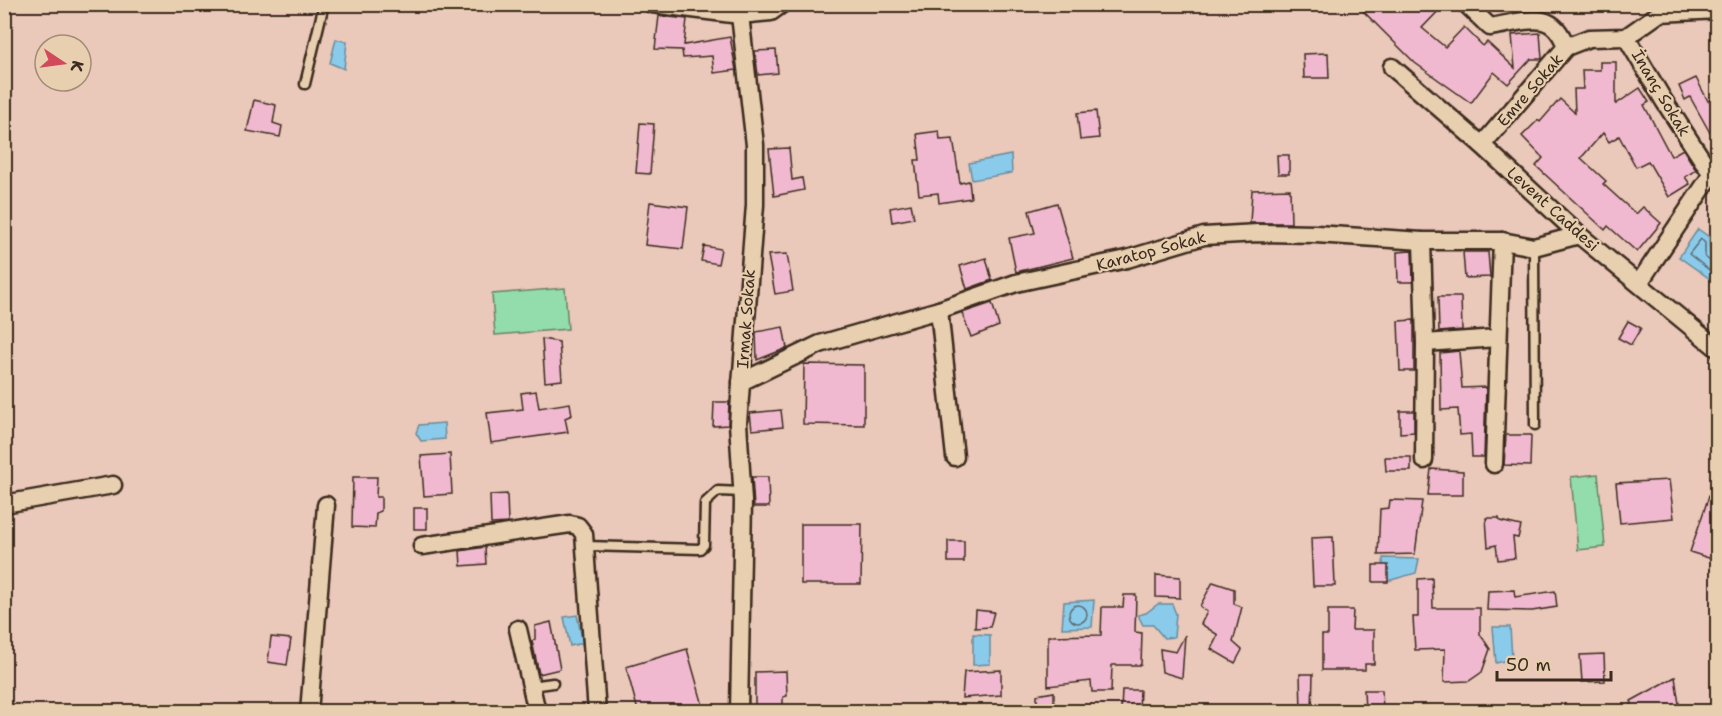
<svg xmlns="http://www.w3.org/2000/svg" width="1722" height="716" font-family="'Shantell Sans',sans-serif">
  <style>
    .green { fill: #93dcac; stroke: #678365; stroke-width: 1.5 }
    .water { fill: #8acbeb; stroke: #6a8b99; stroke-width: 1.5 }
    .lines { fill: none; stroke-linecap: round; stroke-linejoin: round }
    .shore { stroke: #5b6a70; stroke-width: 1.5 }
    .building { fill: #f0b9d0; stroke: #3b2a1e; stroke-width: 1.5 }
    .lane-casing { stroke: #3b2a1e; stroke-width: 13 }
    .street-casing { stroke: #3b2a1e; stroke-width: 21 }
    .lane { stroke: #e8cfb0; stroke-width: 8 }
    .street { stroke: #e8cfb0; stroke-width: 16 }
    .labels { text-anchor: middle; dominant-baseline: central; stroke-width: 4.5; stroke-linejoin: round; paint-order: stroke }
    .street-label { font-size: 16px; fill: #3b2a1e; stroke: #e8cfb0 }
  </style>
  <rect width="100%" height="100%" fill="#eac8ba"/>
  <filter id="ink" filterUnits="userSpaceOnUse"><feTurbulence type="fractalNoise" baseFrequency=".0167" numOctaves="2"/><feDisplacementMap in="SourceGraphic" scale="12" xChannelSelector="R" yChannelSelector="G"/><feConvolveMatrix kernelMatrix="1 2 1 2 8 2 1 2 1" color-interpolation-filters="sRGB"/></filter>
  <g filter="url(#ink)">
    <g class="green">
      <polygon points="565,288 568,329 495,335 492,294"/>
      <polygon points="1598,474 1605,547 1578,550 1571,477"/>
    </g>
    <g class="water">
      <polygon points="336,39 347,42 344,69 330,63"/>
      <polygon points="1011,155 1012,173 972,180 969,163"/>
      <polygon points="1698,229 1709,237 1710,253 1712,255 1717,254 1716,283 1679,257"/>
      <polygon points="444,423 445,439 421,441 416,433 419,425"/>
      <polygon points="1383,558 1419,559 1416,573 1384,582"/>
      <polygon points="1094,600 1092,627 1062,628 1064,602"/>
      <polygon points="1158,604 1172,604 1176,614 1174,637 1164,638 1153,625 1143,625 1138,615 1146,613"/>
      <polygon points="577,615 583,643 570,646 564,617"/>
      <polygon points="1493,627 1510,627 1512,659 1496,663"/>
      <polygon points="973,634 990,635 990,664 973,665"/>
    </g>
    <g class="lines">
      <g class="shore">
        <polyline points="1718,261 1710,261 1705,257 1705,243 1701,239 1689,254 1718,277"/>
        <circle cx="1078" cy="614" r="9"/>
      </g>
    </g>
    <g class="building">
      <polygon points="1356,4 1445,4 1422,28 1445,47 1464,27 1483,46 1487,42 1515,68 1512,35 1540,33 1542,59 1531,59 1508,84 1494,72 1471,103 1415,63"/>
      <polygon points="659,16 687,19 684,45 730,37 736,70 714,73 712,56 683,58 682,50 655,49"/>
      <polygon points="776,50 778,73 758,75 755,51"/>
      <polygon points="1328,53 1329,78 1304,78 1303,54"/>
      <polygon points="1600,62 1616,62 1616,104 1640,88 1649,102 1644,105 1671,156 1683,149 1696,170 1685,177 1690,184 1669,197 1648,161 1636,167 1619,136 1609,142 1603,133 1581,158 1606,181 1603,184 1636,214 1643,207 1661,223 1637,252 1608,226 1605,230 1536,166 1543,158 1522,136 1538,120 1540,122 1560,99 1575,113 1574,89 1583,89 1582,70 1600,70"/>
      <polygon points="1696,78 1708,101 1718,96 1718,147 1690,97 1685,100 1679,86"/>
      <polygon points="254,100 276,105 273,123 282,126 280,137 247,131"/>
      <polygon points="1096,111 1099,138 1080,140 1077,113"/>
      <polygon points="640,123 654,124 650,174 636,173"/>
      <polygon points="939,131 940,140 953,139 960,183 969,181 971,198 939,203 938,193 919,195 915,160 920,160 917,134"/>
      <polygon points="789,148 792,180 802,178 804,190 774,196 769,149"/>
      <polygon points="1277,155 1289,155 1289,174 1278,174"/>
      <polygon points="1290,189 1291,223 1250,223 1252,190"/>
      <polygon points="650,202 688,207 683,249 645,245"/>
      <polygon points="1057,203 1073,258 1016,272 1009,238 1035,233 1029,211"/>
      <polygon points="911,204 914,218 892,222 890,208"/>
      <polygon points="704,246 721,249 718,264 701,261"/>
      <polygon points="1412,251 1413,282 1398,282 1397,252"/>
      <polygon points="1463,252 1488,252 1490,277 1465,278"/>
      <polygon points="787,254 793,291 775,294 768,255"/>
      <polygon points="986,258 992,280 967,289 960,266"/>
      <polygon points="1438,297 1461,297 1462,330 1439,332"/>
      <polygon points="992,303 999,326 971,337 962,313"/>
      <polygon points="1414,320 1414,371 1400,371 1398,321"/>
      <polygon points="1628,321 1641,328 1631,345 1618,338"/>
      <polygon points="783,327 787,348 757,360 756,332"/>
      <polygon points="542,339 559,342 562,380 545,382"/>
      <polygon points="1459,351 1462,388 1486,387 1484,457 1472,457 1471,434 1460,435 1458,409 1441,410 1440,353"/>
      <polygon points="804,364 864,365 864,425 803,424"/>
      <polygon points="536,391 539,408 570,403 572,415 565,418 568,432 491,443 487,413 523,409 521,393"/>
      <polygon points="714,402 729,402 728,425 713,426"/>
      <polygon points="781,410 783,427 752,430 750,413"/>
      <polygon points="1400,411 1414,411 1414,432 1400,433"/>
      <polygon points="1506,435 1531,435 1530,466 1504,465"/>
      <polygon points="450,454 452,494 424,496 421,456"/>
      <polygon points="1385,457 1411,457 1411,471 1386,471"/>
      <polygon points="1431,469 1463,471 1463,495 1428,495"/>
      <polygon points="353,477 377,477 376,497 381,497 381,511 376,513 375,528 352,527"/>
      <polygon points="752,477 768,477 769,507 754,507"/>
      <polygon points="1715,478 1718,479 1718,561 1690,552"/>
      <polygon points="1669,480 1674,518 1620,523 1616,483"/>
      <polygon points="507,494 508,523 491,524 490,495"/>
      <polygon points="1390,500 1422,501 1415,554 1378,555 1380,509 1389,508"/>
      <rect x="414" y="508" width="13" height="21"/>
      <polygon points="1486,518 1499,518 1500,521 1521,526 1518,538 1513,537 1515,558 1498,560 1496,545 1488,547"/>
      <polygon points="801,524 862,524 861,584 801,584"/>
      <polygon points="1333,537 1335,586 1313,586 1311,538"/>
      <rect x="948" y="541" width="16" height="21"/>
      <polygon points="485,547 486,564 461,566 460,551"/>
      <rect x="1373" y="565" width="15" height="17"/>
      <polygon points="1156,575 1180,577 1180,598 1156,597"/>
      <polygon points="1432,578 1433,608 1480,608 1480,634 1490,649 1482,672 1469,681 1444,682 1445,649 1415,650 1413,617 1418,617 1418,579"/>
      <polygon points="1213,582 1234,589 1234,604 1242,607 1233,642 1242,650 1235,663 1211,649 1218,635 1201,624 1207,612 1200,606"/>
      <polygon points="1514,590 1515,597 1555,591 1557,607 1532,611 1487,610 1488,591"/>
      <polygon points="1124,595 1136,595 1135,632 1142,633 1141,665 1112,665 1111,692 1092,692 1091,681 1048,686 1048,636 1101,635 1102,607 1123,607"/>
      <polygon points="976,610 994,612 990,627 975,628"/>
      <polygon points="1328,610 1353,610 1352,630 1374,630 1374,664 1365,664 1365,670 1322,670 1322,635 1328,635"/>
      <polygon points="551,622 560,669 539,674 532,641 535,639 535,626"/>
      <polygon points="1185,635 1182,678 1162,672 1160,649 1176,652"/>
      <polygon points="271,637 291,639 287,665 268,662"/>
      <polygon points="687,649 704,709 638,711 626,667"/>
      <polygon points="1604,654 1605,681 1582,682 1580,655"/>
      <polygon points="1001,670 1001,695 962,698 964,672"/>
      <polygon points="786,671 787,696 783,697 783,710 755,707 755,672"/>
      <polygon points="1300,674 1313,674 1312,711 1301,711"/>
      <polygon points="1675,677 1680,711 1632,711 1631,701"/>
      <polygon points="1122,690 1140,690 1139,711 1121,711"/>
      <polygon points="1364,690 1382,690 1383,711 1365,711"/>
      <polygon points="1054,692 1054,711 1037,711 1037,695"/>
    </g>
    <g class="lines">
      <g class="lane-casing">
        <g id="lane">
          <polyline points="305,84 324,4"/>
          <polyline points="1534,247 1535,425"/>
          <polyline points="585,546 700,549 704,545 705,503 718,491 743,492"/>
          <polyline points="531,686 553,683"/>
        </g>
      </g>
      <g class="street-casing">
        <g id="street">
          <polyline points="652,4 740,15 755,145 755,205 738,423 743,501 739,712"/>
          <path d="M1466 4 1490 27C1525 22 1553 7 1566 47"/>
          <polyline points="740,15 771,12 782,4"/>
          <polyline points="1626,37 1664,101 1707,167 1718,178"/>
          <polyline points="1392,67 1482,145 1579,235 1718,349"/>
          <polyline points="1482,145 1566,47 1589,38 1626,37 1660,13 1718,10"/>
          <polyline points="1422,241 1425,343 1424,460"/>
          <polyline points="1639,283 1712,174"/>
          <polyline points="939,310 955,457"/>
          <polyline points="1425,343 1497,338"/>
          <polyline points="741,382 820,344 939,310 1016,283 1127,259 1204,236 1258,233 1316,234 1422,241 1502,241 1534,247 1579,235"/>
          <polyline points="1494,464 1502,241"/>
          <polyline points="4,504 113,485"/>
          <polyline points="422,546 570,524 578,526 584,534 597,712"/>
          <polyline points="518,629 537,712"/>
          <polyline points="309,712 326,505"/>
        </g>
      </g>
      <use href="#lane" class="lane"/>
      <use href="#street" class="street"/>
    </g>
  </g>
  <g class="labels">
    <g class="street-label">
      <text transform="translate(1530 90) rotate(-49)">Emre Sokak</text>
      <text transform="translate(1661 93) rotate(59)">İnanç Sokak</text>
      <text transform="translate(1553 209) rotate(42)">Levent Caddesi</text>
      <text transform="translate(1151 251) rotate(-15)">Karatop Sokak</text>
      <text transform="translate(746 319) rotate(-86)">Irmak Sokak</text>
    </g>
  </g>
  <rect width="1722" height="716" fill="none" stroke="#e8cfb0" stroke-width="24"/>
  <rect x="12" y="12" width="1698" height="692" fill="none" stroke="#3b2a1e" stroke-width="2" filter="url(#ink)"/>
  <g transform="translate(63 63) rotate(103)"><circle r="28" fill="#e8cfb0" stroke="#a38d76" stroke-width="1.5"/>
  <path d="M0-4.5L10 22L0 15L-10 22Z" fill="#d1495b"/>
  <text y="-9" font-size="16" font-weight="bold" text-anchor="middle" fill="#3b2a1e">K</text>
  </g>
  <path d="M1497 671v9h114v-9" fill="none" stroke="#3b2a1e" stroke-width="3"/>
  <text x="1506" y="671" font-size="18" fill="#3b2a1e" stroke="#e8cfb0" stroke-width="4.5" paint-order="stroke">50 m</text>
</svg>
